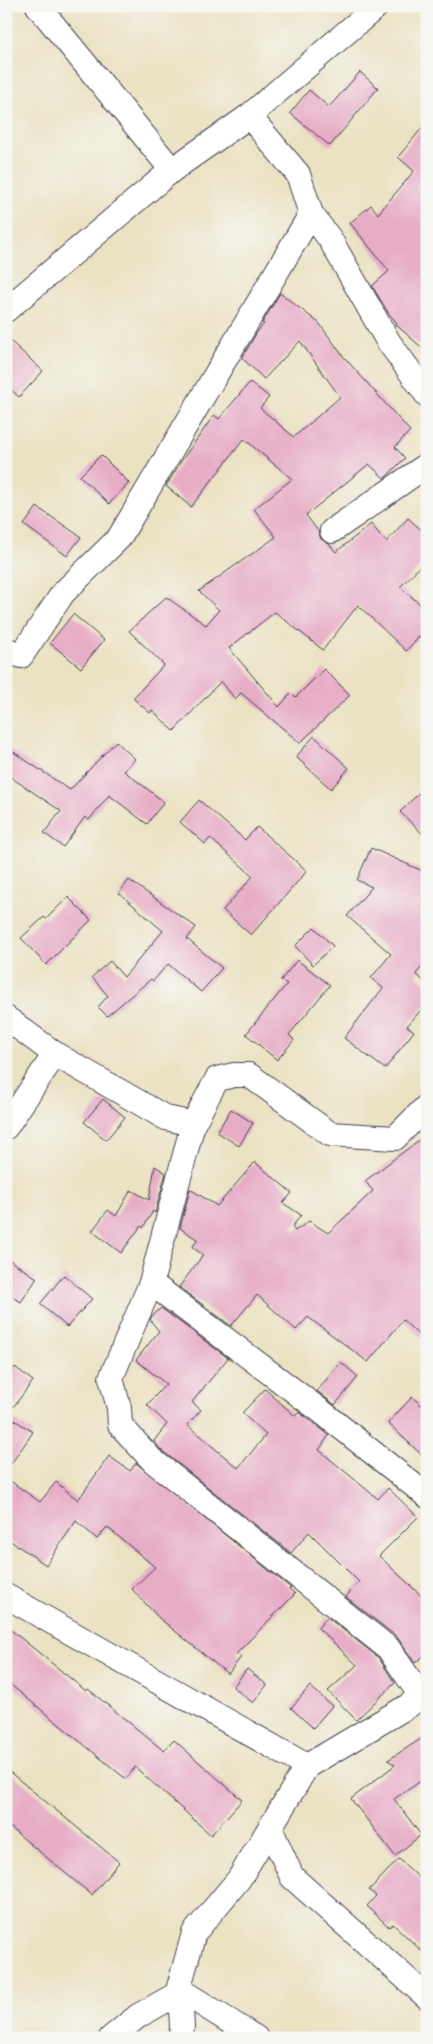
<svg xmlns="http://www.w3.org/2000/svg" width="433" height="2044" font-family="Dekko,sans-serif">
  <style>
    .building { fill: #e7adc7 }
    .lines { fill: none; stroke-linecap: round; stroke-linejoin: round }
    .minor-casing { stroke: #403f4f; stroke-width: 26 }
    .minor { stroke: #fff; stroke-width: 24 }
  </style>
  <rect width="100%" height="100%" fill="#f6f6f2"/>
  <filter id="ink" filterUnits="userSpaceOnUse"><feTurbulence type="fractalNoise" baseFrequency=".02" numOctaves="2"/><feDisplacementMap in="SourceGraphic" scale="10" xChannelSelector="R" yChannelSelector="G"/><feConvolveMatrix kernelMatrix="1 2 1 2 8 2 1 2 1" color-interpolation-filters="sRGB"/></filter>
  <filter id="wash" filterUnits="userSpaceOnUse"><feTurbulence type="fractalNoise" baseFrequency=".0096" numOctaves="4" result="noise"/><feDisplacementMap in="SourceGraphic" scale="20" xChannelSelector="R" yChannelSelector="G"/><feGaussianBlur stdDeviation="1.12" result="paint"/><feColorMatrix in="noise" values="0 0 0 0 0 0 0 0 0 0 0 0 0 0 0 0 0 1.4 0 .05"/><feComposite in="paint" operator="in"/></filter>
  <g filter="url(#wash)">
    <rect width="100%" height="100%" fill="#ebe2c2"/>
    <g id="blocks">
      <g class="building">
        <polygon points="360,72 378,88 330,146 290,113 309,90 329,107"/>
        <polygon points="427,122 427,352 395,324 397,323 389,314 372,286 389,271 350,223 371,205 378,214 414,171 398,157"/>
        <polygon points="280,293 319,323 343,356 410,431 395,447 405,458 386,477 384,478 369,464 306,515 318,531 321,539 329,544 336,552 371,524 386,542 408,518 427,535 427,559 400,587 427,610 427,628 406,651 358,605 323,650 275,612 229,648 279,707 291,693 296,697 324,669 350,695 300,743 241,693 235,699 221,681 174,731 152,710 150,713 133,698 164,665 129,631 166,597 206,625 219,610 199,591 276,537 254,509 292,479 244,439 191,507 166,486 180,463 214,415 219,419 250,382 269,397 260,408 294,437 340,397 300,341 264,379 242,358 257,332 264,324 262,323"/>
        <polygon points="6,337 43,371 19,397 6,385"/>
        <polygon points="101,455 129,483 109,504 80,476"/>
        <polygon points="37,507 81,537 67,556 24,525"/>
        <polygon points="73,614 104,640 81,668 50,643"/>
        <polygon points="314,736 349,768 331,789 296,757"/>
        <polygon points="116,741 135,759 124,771 164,802 147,824 109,795 89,820 85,817 63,847 44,833 61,811 6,774 6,747 70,790"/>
        <polygon points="427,785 427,838 400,812"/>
        <polygon points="199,800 245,840 257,827 307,871 251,935 223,910 253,876 210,838 205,844 180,822"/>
        <polygon points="371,848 427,873 427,961 416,974 427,984 427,1003 407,1026 414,1031 385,1069 344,1038 383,988 371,978 391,954 347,916 372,887 357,880"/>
        <polygon points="129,880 196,927 187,939 222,968 201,992 168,964 153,981 151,979 107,1016 98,1007 108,996 92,977 110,961 124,977 163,931 119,893"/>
        <polygon points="68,897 91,920 46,965 21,938 44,917 46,919"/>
        <polygon points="314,927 333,946 313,965 295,946"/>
        <polygon points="297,960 330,985 289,1035 294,1040 277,1060 246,1034 287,984 281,980"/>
        <polygon points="103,1099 125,1117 106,1140 84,1122"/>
        <polygon points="231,1109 253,1123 239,1146 217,1132"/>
        <polygon points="427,1134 427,1343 403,1320 368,1362 308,1317 296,1330 257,1295 231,1326 179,1287 203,1255 192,1247 198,1240 180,1228 190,1189 217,1206 255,1162 292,1193 283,1203 301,1215 292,1227 295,1231 309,1221 328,1233 373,1191 365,1181"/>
        <polygon points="155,1166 166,1173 155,1213 153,1211 143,1228 141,1226 121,1253 92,1231 108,1210 116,1216 131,1190 149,1200"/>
        <polygon points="6,1258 37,1278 21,1302 6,1293"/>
        <polygon points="64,1275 92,1299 67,1327 40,1304"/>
        <polygon points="161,1308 228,1358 192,1402 201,1410 187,1425 238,1468 266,1435 242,1413 265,1389 295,1416 299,1412 329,1435 319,1450 378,1499 388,1488 418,1517 379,1556 427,1601 427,1653 415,1663 397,1637 346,1597 359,1582 309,1532 291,1553 161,1450 154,1441 167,1424 147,1405 166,1384 136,1360 159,1331 150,1320 152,1316"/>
        <polygon points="341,1362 358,1377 335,1405 317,1391"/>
        <polygon points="15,1367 33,1381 7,1415 33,1432 6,1471 6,1379"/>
        <polygon points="412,1397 427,1410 427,1460 388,1423"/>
        <polygon points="109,1456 130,1471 136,1463 291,1588 289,1589 295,1594 236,1654 241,1657 228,1674 159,1618 132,1589 155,1567 107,1527 97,1539 76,1521 46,1565 6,1538 6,1478 40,1502 56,1482 78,1500"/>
        <polygon points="327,1617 378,1657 395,1683 356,1720 328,1691 357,1665 318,1628"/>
        <polygon points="6,1626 86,1691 88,1689 164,1751 174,1740 242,1800 211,1835 135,1767 126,1779 6,1681"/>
        <polygon points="247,1669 267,1685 253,1703 233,1687"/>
        <polygon points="310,1686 332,1706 313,1728 291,1708"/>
        <polygon points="427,1735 427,1777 394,1799 421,1835 395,1856 351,1799 395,1765 388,1760"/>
        <polygon points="6,1769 119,1862 92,1895 6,1824"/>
        <polygon points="399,1859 427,1885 427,1956 393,1924 389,1927 367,1906 376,1896 369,1890"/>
      </g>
    </g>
  </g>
  <g filter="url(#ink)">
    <use href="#blocks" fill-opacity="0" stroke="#403f4f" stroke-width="1"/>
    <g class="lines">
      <g class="minor-casing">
        <g id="minor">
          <polyline points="38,6 172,170"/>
          <polyline points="249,116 298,174 311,214 330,239 388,341 427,395"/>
          <polyline points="6,310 172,170 249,116 377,6"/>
          <polyline points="332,531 427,465"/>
          <polyline points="6,649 21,656 63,593 119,538 311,214"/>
          <polyline points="6,1018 55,1054 166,1118 193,1124 217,1079 234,1075 249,1075 330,1134 395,1138 427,1106"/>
          <polyline points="193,1124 151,1283 111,1378 119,1408 120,1425 152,1460 388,1648 421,1696"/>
          <polyline points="6,1127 55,1054"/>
          <polyline points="151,1283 322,1412 427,1496"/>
          <polyline points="6,1596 307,1766"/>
          <polyline points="270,1828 292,1877 427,1997"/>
          <polyline points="180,1990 182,2027 181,2038"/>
          <polyline points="177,1994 180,1990 256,2038"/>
          <polyline points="111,2038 138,2016 177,1994 194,1933 239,1879 307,1766 408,1706 427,1692"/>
        </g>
      </g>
      <use href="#minor" class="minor"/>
    </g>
  </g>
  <rect width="433" height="2044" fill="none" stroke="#f6f6f2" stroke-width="25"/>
</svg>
